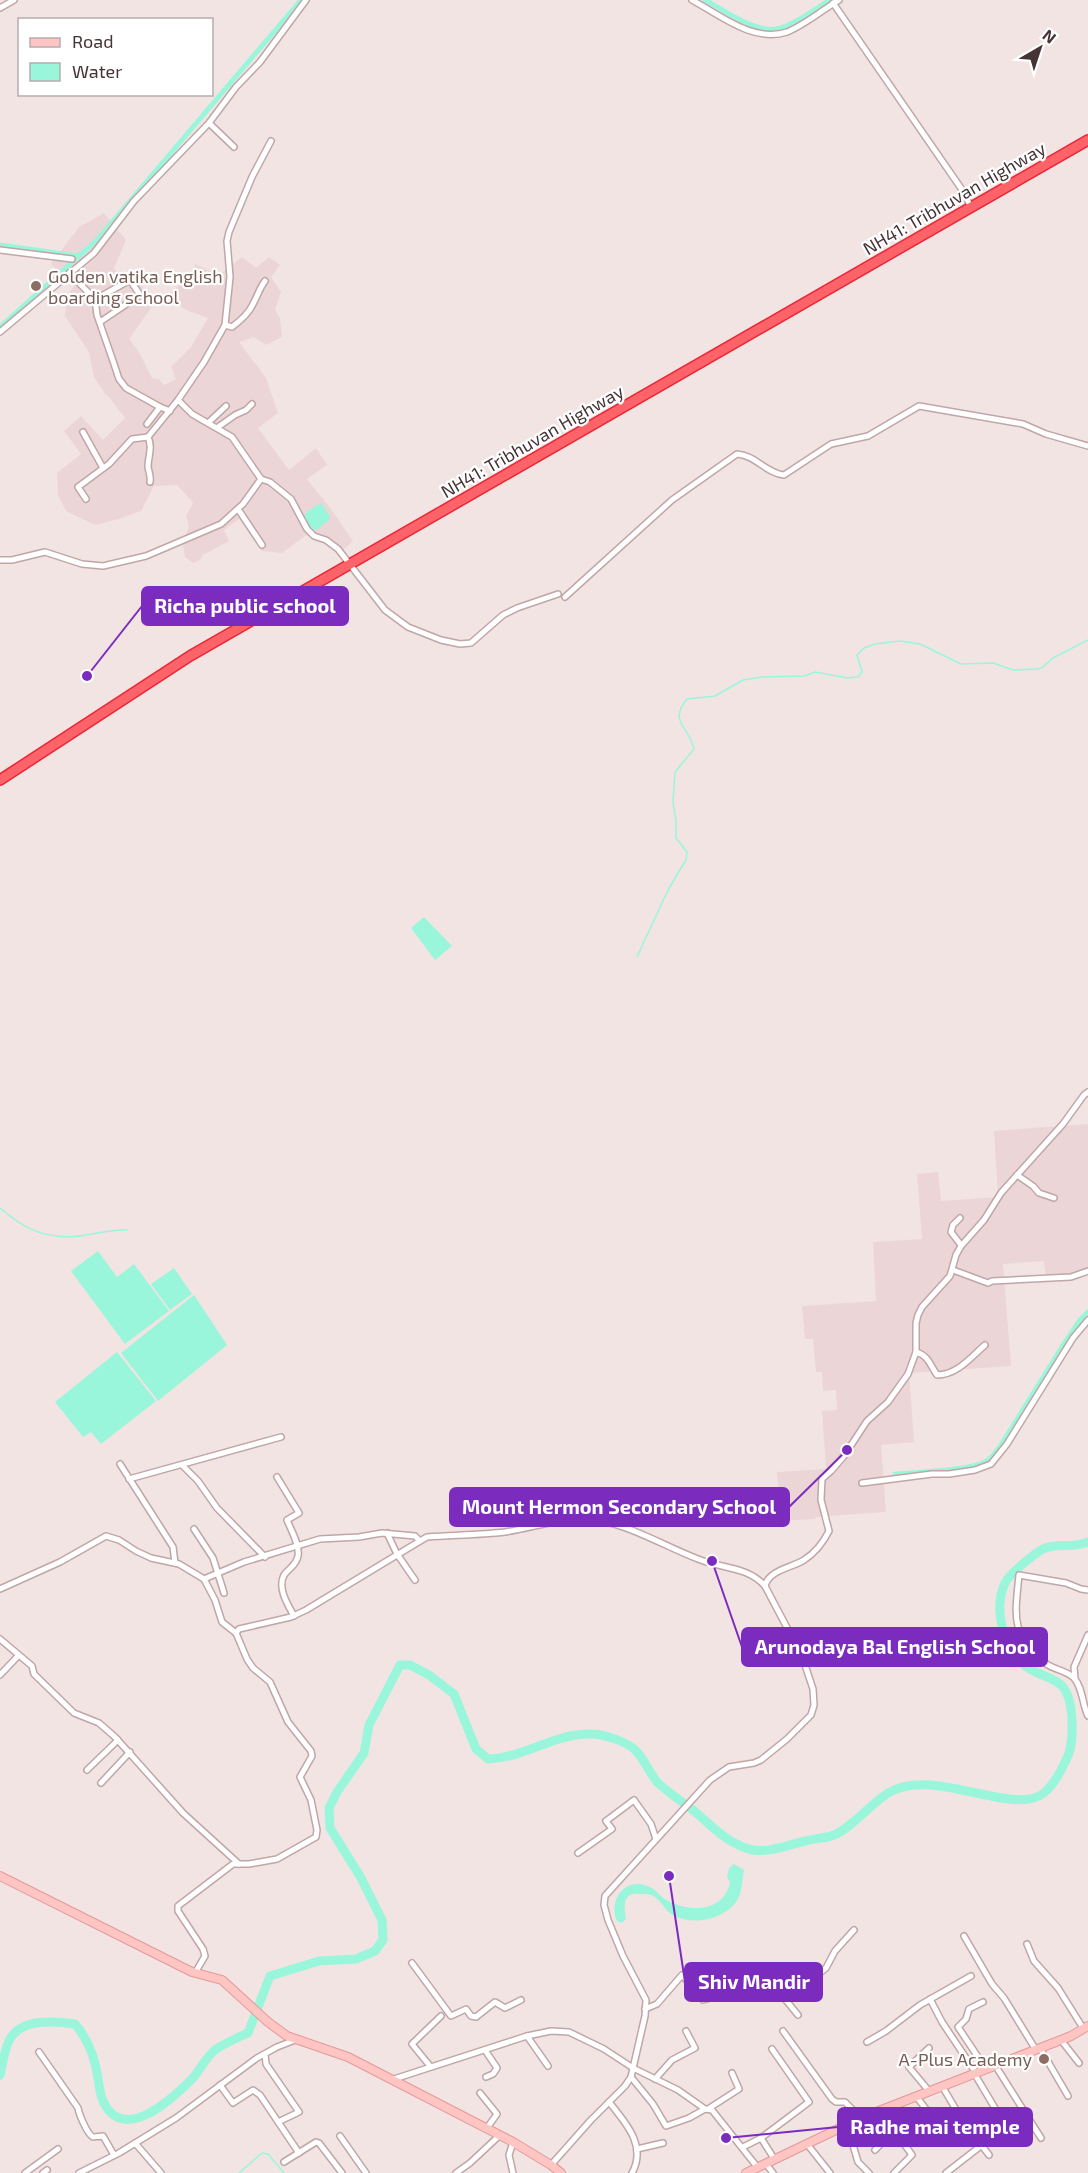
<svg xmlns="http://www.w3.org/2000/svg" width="1088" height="2173" font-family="'Exo 2',sans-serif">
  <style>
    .residential { fill: #ecd5d6 }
    .water { fill: #9af6db }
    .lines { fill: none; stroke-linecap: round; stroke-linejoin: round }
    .stream { stroke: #9af6db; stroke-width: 1.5 }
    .canal { stroke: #9af6db; stroke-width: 5 }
    .river { stroke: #9af6db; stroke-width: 9 }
    .street-casing { stroke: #c0a6a7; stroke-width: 8 }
    .secondary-casing { stroke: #e49997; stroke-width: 10 }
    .highway-casing { stroke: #eb2736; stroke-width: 12 }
    .street { stroke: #fff; stroke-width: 5 }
    .secondary { stroke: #ffc5c2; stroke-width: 8 }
    .highway { stroke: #ff636a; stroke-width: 9 }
    .education-dot { fill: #8d6e63; stroke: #fff; stroke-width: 2 }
    .labels { text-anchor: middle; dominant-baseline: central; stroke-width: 4.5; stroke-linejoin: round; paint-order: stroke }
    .street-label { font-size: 18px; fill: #463335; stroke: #fff }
    .education-label { font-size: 18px; fill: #785e54; stroke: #fff; text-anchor: start }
    .leader { fill: none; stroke: #7b2cbf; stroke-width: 2 }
    .callout-dot { fill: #7b2cbf; stroke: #fff; stroke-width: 2 }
    .callout { fill: #7b2cbf; stroke: #7b2cbf; stroke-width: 2 }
    .callout-label { font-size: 20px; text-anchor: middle; font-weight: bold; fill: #fff }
  </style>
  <rect width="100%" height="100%" fill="#f3e4e4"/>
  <g class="residential">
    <polygon points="104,213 126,240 114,268 124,281 136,276 153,305 129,339 139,352 152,378 159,379 164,385 176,379 171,367 191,347 208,318 186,310 167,296 179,285 190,280 195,264 219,275 242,257 256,268 269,257 280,265 271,277 281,292 275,310 280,318 282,337 266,345 254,337 239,342 266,378 278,413 258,428 289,470 316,448 327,465 307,479 331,509 353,541 343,550 321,536 314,534 305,536 282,553 262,551 239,519 224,530 229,541 203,555 200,560 193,563 185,557 183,544 189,526 186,516 193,503 177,485 154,486 141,511 119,519 95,525 66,511 58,495 57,473 81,454 64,431 81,416 103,440 125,418 108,396 105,394 94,377 89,352 65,316 67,295 74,286 51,264 79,227"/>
    <polygon points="1088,1124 1088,1275 1046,1278 1044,1261 1003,1264 1011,1366 909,1373 914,1442 881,1445 886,1512 815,1517 816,1524 815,1519 781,1521 777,1472 826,1469 822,1411 837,1410 836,1390 823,1391 822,1372 816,1372 813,1339 797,1339 805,1339 802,1306 876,1301 873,1242 922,1239 917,1174 938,1172 941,1201 998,1197 994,1131"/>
  </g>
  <g class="water">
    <polygon points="321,503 330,516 329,520 315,531 305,522 303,517 309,510"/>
    <polygon points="424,917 452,946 435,960 411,928"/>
    <polygon points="98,1251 117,1277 134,1264 169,1311 125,1344 71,1271"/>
    <polygon points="174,1268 192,1294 170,1310 151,1284"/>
    <polygon points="194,1295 227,1345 158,1401 121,1353"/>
    <polygon points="117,1352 156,1401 101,1444 91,1432 83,1437 55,1402"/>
    <path d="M734 1864 744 1870C742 1880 742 1894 736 1902 723 1920 692 1926 673 1915 665 1911 661 1900 653 1896 650 1894 644 1894 640 1894 622 1891 624 1907 626 1919L622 1923 617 1921C608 1901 624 1877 647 1886 657 1889 658 1895 665 1899 688 1913 723 1913 730 1883L727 1876 729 1868Z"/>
  </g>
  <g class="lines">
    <g class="stream">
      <path d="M637 957 668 890 686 860 687 852 676 838V821L673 802 675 772 694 749C689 726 668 722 687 699L715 696 743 680 762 677 804 676 815 672 848 678 858 677 862 672 857 655 864 648 875 644 900 641 920 644 961 664 993 663 1013 670 1038 669 1043 667 1053 658 1088 640"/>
      <path d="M0 1208C21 1226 38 1236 67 1237 87 1237 106 1229 127 1230"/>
      <polyline points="239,2173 262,2153 268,2154 284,2173"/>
    </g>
    <g class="canal">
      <path d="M705 0C724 10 755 33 777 29 795 25 814 9 830 0"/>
      <polyline points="0,245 78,256"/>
      <polyline points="0,327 96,241 301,0"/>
      <path d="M895 1474C913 1473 971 1470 985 1462 992 1459 996 1451 1001 1445L1062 1347 1080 1320 1088 1312"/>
    </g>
    <path class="river" d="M0 2075C3 2064 4 2049 10 2039 22 2018 54 2021 75 2024 89 2040 95 2058 98 2078 99 2085 100 2094 103 2101 123 2145 172 2099 192 2079 200 2070 206 2057 215 2050 225 2043 237 2038 248 2033L270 1976 319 1961 356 1959 375 1951 383 1940 382 1920 360 1876 330 1828 329 1808 337 1792 364 1753 369 1725 400 1665H410L429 1675 454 1694 476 1749 488 1759C524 1758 555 1733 591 1734 603 1734 629 1742 636 1751 645 1760 649 1773 658 1783 669 1793 681 1801 693 1810 711 1825 728 1845 753 1850 771 1853 793 1843 810 1840 818 1838 827 1838 834 1835 850 1829 872 1803 888 1793 934 1765 1015 1819 1045 1792 1054 1784 1061 1771 1066 1760 1075 1745 1075 1698 1061 1685 1051 1676 1033 1674 1023 1664 1003 1645 993 1609 1005 1583 1009 1574 1032 1556 1041 1550 1056 1542 1073 1549 1088 1542"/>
    <g class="street-casing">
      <g id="street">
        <path d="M692 0C720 15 753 43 787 32 805 25 822 10 839 0"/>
        <polyline points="833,3 965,194 971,208"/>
        <polyline points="0,8 14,0"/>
        <polyline points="209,123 234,147"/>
        <polyline points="0,250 72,259"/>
        <polyline points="69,273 95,299 97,315 113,361 119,379 126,388 160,407 170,411"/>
        <polyline points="98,298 130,280 140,295 100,322"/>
        <path d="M225 325 232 327C240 321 249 313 253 304 258 295 259 289 265 281"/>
        <polyline points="0,332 94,253 134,201 209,123 236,87 260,62 306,0"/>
        <polyline points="178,400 192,414 232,437 261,479 270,482 291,499 307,529 314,536 326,540 338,549 385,610 408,627 441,640 460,644 471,643 503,615 517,608 558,594"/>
        <polyline points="208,423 226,406"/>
        <polyline points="147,424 160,407"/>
        <polyline points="218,427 235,415 246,410 252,404"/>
        <polyline points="83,432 103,468"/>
        <path d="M150 482C151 476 149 473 148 467 148 456 153 448 148 437L178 400 204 362 225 325 230 277 227 241 229 232 252 177 271 141"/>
        <polyline points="86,499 78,487 109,464 132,439 148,437"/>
        <polyline points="238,509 262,545"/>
        <polyline points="0,560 12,560 45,552 82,564 103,566 146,556 221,524 243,504 261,479"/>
        <path d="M565 597 672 500 737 454C755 455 766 473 784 475L831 444 868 436 919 406 1023 424 1046 434 1088 446"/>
        <polyline points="1017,1175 1033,1186 1039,1193 1054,1198"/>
        <polyline points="960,1218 953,1225 951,1232 961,1245"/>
        <polyline points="953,1270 988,1283 992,1281 1071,1277 1088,1271"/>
        <path d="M916 1352C929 1356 930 1365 937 1375 957 1375 970 1358 985 1345"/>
        <polyline points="120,1464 173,1547 175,1563"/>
        <polyline points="182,1465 198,1481 217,1508 265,1557"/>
        <path d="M277 1477 299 1513 287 1520C291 1530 300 1545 298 1556 296 1566 289 1568 284 1575 277 1588 288 1605 294 1616"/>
        <polyline points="129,1479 281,1437"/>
        <polyline points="862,1483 932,1474 949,1474 975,1470 991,1464 1007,1444 1073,1338 1088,1320"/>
        <polyline points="194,1529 213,1558 224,1593"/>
        <polyline points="387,1533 397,1554 415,1580"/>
        <path d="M204 1579 244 1562 320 1539 359 1537 382 1533 415 1536 420 1541 427 1537C453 1535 479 1535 505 1532 537 1527 568 1515 600 1521 629 1525 669 1548 698 1559 722 1569 747 1566 765 1586L802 1656 813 1689 814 1705 811 1715 787 1739 761 1760 754 1763 729 1767 710 1780 605 1896 604 1905 608 1920 623 1956 646 2000 645 2016 631 2077 625 2086 591 2120 551 2165"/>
        <path d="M765 1586C769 1570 791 1568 804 1560 815 1553 823 1543 829 1531L821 1500 822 1479 831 1471 844 1456 867 1421 888 1402 908 1374 916 1352V1323L918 1315 922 1307 950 1276 956 1255 961 1246 984 1220 1001 1193 1063 1124 1084 1095 1088 1092"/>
        <polyline points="0,1589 60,1562 106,1536 119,1540 136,1551 151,1558 179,1564 204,1579 215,1600 222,1622 236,1633 247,1659 253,1668 270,1682 288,1722 311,1751 312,1756 300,1777 311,1800 317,1830 316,1837 277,1859 249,1864 233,1864 178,1906 178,1911 203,1949 205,1956 195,1973"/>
        <path d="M1088 1590 1081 1589 1066 1583 1019 1575C1015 1616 1010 1634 1045 1663 1054 1670 1066 1670 1074 1678 1083 1688 1082 1704 1088 1716"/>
        <polyline points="236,1633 239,1629 291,1617 306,1610 420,1541"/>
        <polyline points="0,1639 32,1666 34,1674 74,1713 99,1723 115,1737 183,1813 239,1864"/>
        <polyline points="0,1675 18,1656"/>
        <polyline points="1075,1679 1074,1667 1088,1635"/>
        <polyline points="87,1770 118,1740"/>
        <polyline points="101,1783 130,1752"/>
        <polyline points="578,1853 612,1829 606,1821 634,1800 651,1824 656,1839"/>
        <polyline points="964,1936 992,1984 1004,1998 1036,2050"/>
        <polyline points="1027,1944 1034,1961 1058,1988 1083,2028"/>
        <polyline points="412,1963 451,2016 466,2009 471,2016 476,2017 495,2002 505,2008 521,2000"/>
        <polyline points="777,1982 780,1993 798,2015"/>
        <polyline points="930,1999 942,2022 976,2073"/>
        <polyline points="983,2002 969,2009 966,2019 958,2027 986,2069"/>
        <polyline points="645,2009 657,2004 682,1975 703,2000 804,1974 820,1973 826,1968 835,1951 854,1930"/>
        <polyline points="783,2031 832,2099 836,2102 845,2102 861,2118"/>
        <polyline points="527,2036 548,2066"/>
        <polyline points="1061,2040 1079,2063"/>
        <polyline points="867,2042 886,2031 920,2005 971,1976"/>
        <polyline points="929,2048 909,2067 929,2091"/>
        <polyline points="1040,2048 1068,2096"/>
        <polyline points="485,2050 497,2068 493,2074 486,2077"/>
        <path d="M39 2052 78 2108C79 2114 87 2134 93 2137 94 2137 101 2136 103 2136L114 2155"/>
        <polyline points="265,2054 266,2064 299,2112 278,2122"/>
        <polyline points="995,2065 1041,2138"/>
        <polyline points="430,2066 412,2044 441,2016"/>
        <polyline points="974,2073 1011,2135"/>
        <polyline points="631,2077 653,2104 666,2126 689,2118 705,2109"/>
        <polyline points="655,2079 672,2060 695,2048 686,2031"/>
        <polyline points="391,2080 527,2036 551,2031 569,2032 604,2049 633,2068 678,2090 705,2109 712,2110 758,2168"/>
        <polyline points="220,2085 233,2103 253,2090 260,2095 299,2153"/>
        <polyline points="942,2086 961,2118 989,2155"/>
        <polyline points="480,2093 497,2114 487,2128"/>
        <polyline points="916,2096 938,2125"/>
        <path d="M609 2102C626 2123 647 2146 632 2173"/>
        <polyline points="708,2109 739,2089 732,2073"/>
        <path d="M880 2110C889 2127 902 2140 912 2155L894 2173"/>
        <polyline points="840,2128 853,2145 858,2162 869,2173"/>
        <polyline points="340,2136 366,2173"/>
        <polyline points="761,2138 775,2160"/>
        <polyline points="513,2142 509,2155 513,2173"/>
        <polyline points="135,2143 161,2173"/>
        <polyline points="807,2144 830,2173"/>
        <polyline points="743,2147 761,2138 809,2102 772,2049"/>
        <polyline points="637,2149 663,2143"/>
        <polyline points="875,2150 893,2131"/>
        <polyline points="284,2162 316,2142 319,2143 342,2173"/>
        <polyline points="766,2164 773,2173"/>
        <polyline points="25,2173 58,2149"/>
        <polyline points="43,2173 47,2170"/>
        <polyline points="79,2173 119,2153 176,2118 257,2058 277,2047 295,2040"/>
        <polyline points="456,2173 470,2163 500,2135"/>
        <polyline points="946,2173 982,2145"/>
      </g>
    </g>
    <g class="secondary-casing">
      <g id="secondary">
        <polyline points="0,1876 192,1972 222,1980 268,2022 287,2036 348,2057 513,2142 551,2165 561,2173"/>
        <polyline points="746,2173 861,2118 1071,2036 1088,2026"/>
      </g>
    </g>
    <g class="highway-casing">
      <polyline id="highway" points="0,780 190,656 1088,140"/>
    </g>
    <use href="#street" class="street"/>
    <use href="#secondary" class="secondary"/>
    <use href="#highway" class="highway"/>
  </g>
  <g class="education-dot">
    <circle cx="36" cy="286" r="6"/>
    <circle cx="1044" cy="2059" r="6"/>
  </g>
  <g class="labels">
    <g class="street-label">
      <text transform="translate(954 198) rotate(-30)">NH41: Tribhuvan Highway</text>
      <text transform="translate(532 441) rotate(-30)">NH41: Tribhuvan Highway</text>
    </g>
    <g class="education-label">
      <text x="48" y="276">Golden vatika English<tspan x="48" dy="21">boarding school</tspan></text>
      <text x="1032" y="2059" text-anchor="end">A-Plus Academy</text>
    </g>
  </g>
  <path class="leader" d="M87 676L142 606M847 1450L789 1507M712 1561L742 1647M669 1876L685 1982M726 2138L838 2127"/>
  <g class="callout-dot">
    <circle cx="87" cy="676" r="6"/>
    <circle cx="847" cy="1450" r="6"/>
    <circle cx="712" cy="1561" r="6"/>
    <circle cx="669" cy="1876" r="6"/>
    <circle cx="726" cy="2138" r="6"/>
  </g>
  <g class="callout">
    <rect x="142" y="587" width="206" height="38" rx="6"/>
    <rect x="450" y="1488" width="339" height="38" rx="6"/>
    <rect x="742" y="1628" width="305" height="38" rx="6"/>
    <rect x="685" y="1963" width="137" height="38" rx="6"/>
    <rect x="838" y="2108" width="194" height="38" rx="6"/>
  </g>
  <g class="callout-label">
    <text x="245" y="613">Richa public school</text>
    <text x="619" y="1514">Mount Hermon Secondary School</text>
    <text x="895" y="1654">Arunodaya Bal English School</text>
    <text x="754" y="1989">Shiv Mandir</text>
    <text x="935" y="2134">Radhe mai temple</text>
  </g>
  <rect x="18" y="18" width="195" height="78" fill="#ffffff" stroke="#b5adae" stroke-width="1.5"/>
  <rect x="30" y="38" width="30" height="9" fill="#ffc5c2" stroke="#b5adae" stroke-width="1.5"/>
  <text x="72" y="48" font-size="18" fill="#463335">Road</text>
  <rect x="30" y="63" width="30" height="18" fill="#9af6db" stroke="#b5adae" stroke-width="1.5"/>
  <text x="72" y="78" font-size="18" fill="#463335">Water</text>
  <g transform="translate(1040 48) rotate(39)" stroke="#ffffff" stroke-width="4.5" paint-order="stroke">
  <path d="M0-4.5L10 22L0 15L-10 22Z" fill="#463335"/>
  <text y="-9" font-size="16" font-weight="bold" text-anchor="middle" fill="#463335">N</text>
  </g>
</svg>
